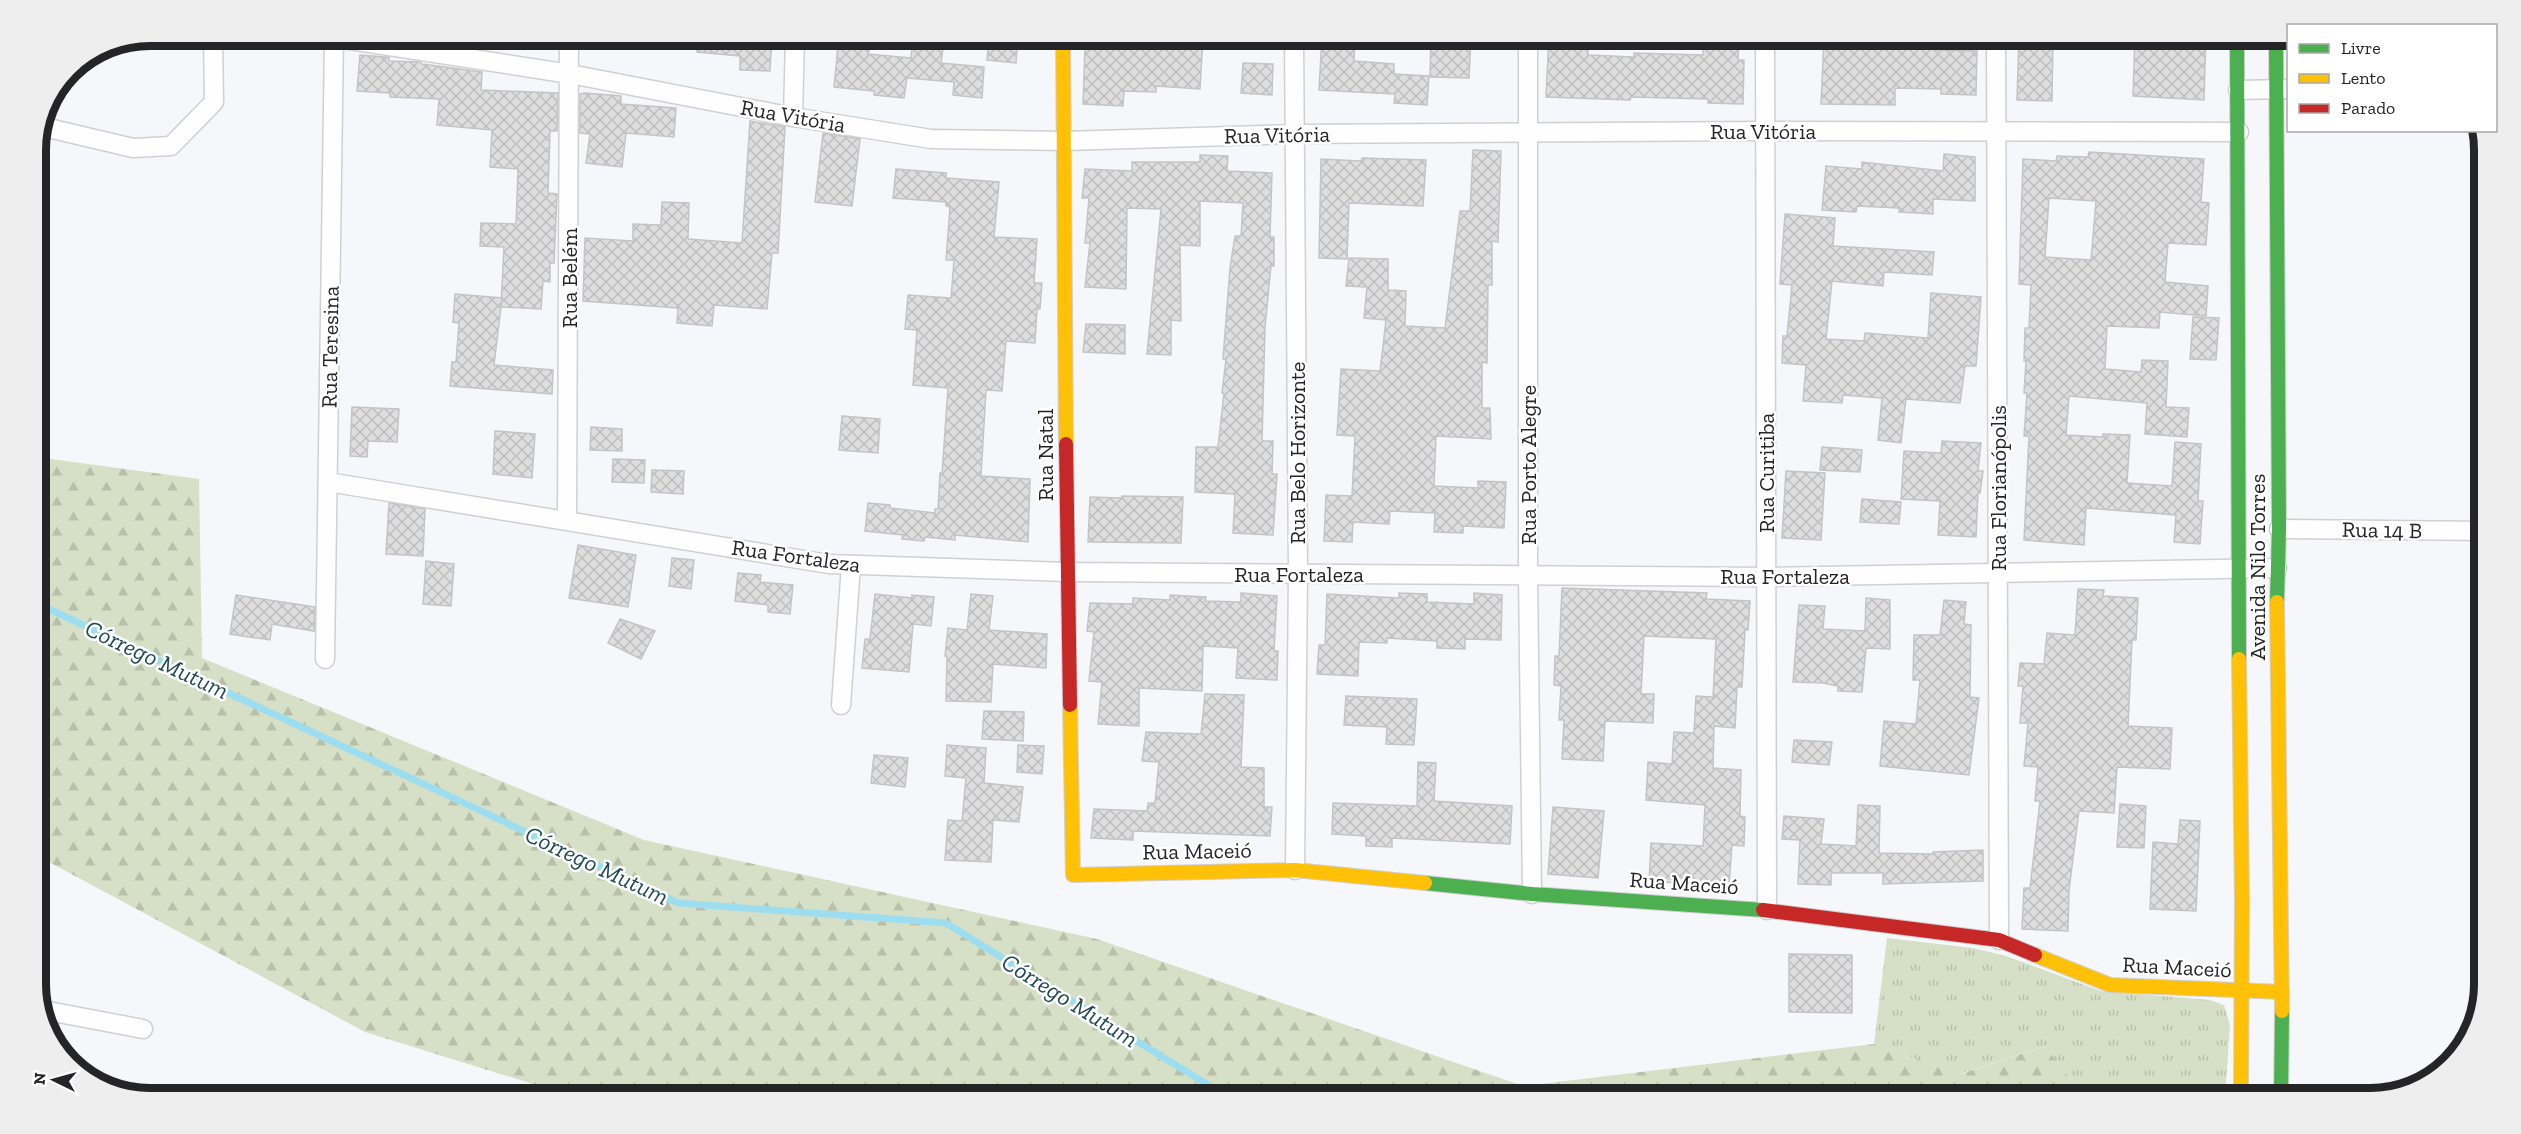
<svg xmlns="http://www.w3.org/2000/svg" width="2521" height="1134" font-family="'Zilla Slab',serif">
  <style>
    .forest { fill: url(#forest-firs) }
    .park { fill: url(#park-tufts) }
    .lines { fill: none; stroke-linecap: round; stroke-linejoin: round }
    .stream { stroke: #9cdeef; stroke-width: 7 }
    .building { fill: url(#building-cross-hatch); stroke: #c5c4c5; stroke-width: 1.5; fill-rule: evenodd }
    .street-casing { stroke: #d0d0d2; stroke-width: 21 }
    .fast-casing { stroke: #d0d0d2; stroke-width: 16 }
    .slow-casing { stroke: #d0d0d2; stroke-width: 16 }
    .jam-casing { stroke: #d0d0d2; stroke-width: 16 }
    .street { stroke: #fefefe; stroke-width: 18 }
    .fast { stroke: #4caf50; stroke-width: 14 }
    .slow { stroke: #ffc107; stroke-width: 14 }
    .jam { stroke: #c62828; stroke-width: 14 }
    .labels { text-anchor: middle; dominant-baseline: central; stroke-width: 5; stroke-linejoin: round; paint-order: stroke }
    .street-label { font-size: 22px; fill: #252527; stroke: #fff }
    .water-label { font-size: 24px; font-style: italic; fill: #1f4953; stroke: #fff }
    .rim { fill: none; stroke: #252527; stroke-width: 8 }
  </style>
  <defs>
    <pattern id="forest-firs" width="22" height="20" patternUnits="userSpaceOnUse" patternTransform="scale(1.5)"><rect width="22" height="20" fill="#d6e0c6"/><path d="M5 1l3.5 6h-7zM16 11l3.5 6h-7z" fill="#b8c0aa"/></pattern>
    <pattern id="park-tufts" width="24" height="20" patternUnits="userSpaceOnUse" patternTransform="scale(1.5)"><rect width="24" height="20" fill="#d6e0c6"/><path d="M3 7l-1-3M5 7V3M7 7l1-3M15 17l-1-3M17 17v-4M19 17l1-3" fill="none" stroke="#b8c0aa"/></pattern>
    <pattern id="building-cross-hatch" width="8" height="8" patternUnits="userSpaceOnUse" patternTransform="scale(1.5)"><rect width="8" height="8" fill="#dfdedf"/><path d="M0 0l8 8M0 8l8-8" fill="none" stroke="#bfbebf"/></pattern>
  </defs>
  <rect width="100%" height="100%" fill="#f6f7fa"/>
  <polygon class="forest" points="36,457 199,479 202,658 644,840 1097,939 1523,1086 1874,1044 1961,1074 2045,1046 2086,1098 578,1098 365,1032 36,855"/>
  <polygon class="park" points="1887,938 1973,948 2006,956 2101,991 2210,1000 2224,1005 2230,1025 2225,1098 2086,1098 2045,1046 1960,1074 1874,1044"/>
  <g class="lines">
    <polyline class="stream" points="36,603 678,903 946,923 1229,1098"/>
  </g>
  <g class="building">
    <polygon points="699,36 772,36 770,71 740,70 740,56 697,52"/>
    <polygon points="989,36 1018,36 1016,63 987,60"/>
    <polygon points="1090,36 1203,36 1200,89 1156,86 1156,92 1124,91 1123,106 1083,104 1085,48 1090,48"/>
    <polygon points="1322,36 1355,36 1354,61 1394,64 1394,74 1429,76 1427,105 1394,103 1395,94 1319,90"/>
    <polygon points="1431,36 1471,36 1469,78 1430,77"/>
    <polygon points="1549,36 1588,36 1588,55 1634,57 1634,53 1703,55 1704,36 1739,36 1738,60 1744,60 1743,104 1708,103 1708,99 1631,97 1630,100 1546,97"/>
    <polygon points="1829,36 1877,36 1877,40 1916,41 1916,36 1938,36 1937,50 1977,51 1976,95 1941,94 1941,89 1895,88 1895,105 1821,104 1824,39 1829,39"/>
    <polygon points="2019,36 2053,36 2052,101 2017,100"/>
    <polygon points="2135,36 2206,36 2204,100 2133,96"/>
    <polygon points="913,38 944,41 941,63 984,67 982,98 953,95 954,82 907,78 904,98 874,95 874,91 834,87 838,46 869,50 868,54 911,58"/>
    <polygon points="360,55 385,57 389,57 389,61 420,62 422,64 482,72 481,90 558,93 557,131 550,131 548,193 557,194 554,263 550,263 550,282 543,281 541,309 501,307 504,247 480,246 481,223 516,224 518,169 490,167 492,130 437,125 439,99 390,97 390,93 357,91"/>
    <polygon points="1243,63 1273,64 1272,95 1241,93"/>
    <polygon points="585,93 621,96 621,104 676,108 674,137 626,133 622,167 586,163 590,134 580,133 580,94"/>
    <polygon points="750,121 785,127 778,253 772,253 767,309 714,305 712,326 677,323 678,308 583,301 585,238 633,241 633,224 661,225 662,202 689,203 688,239 742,243"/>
    <polygon points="823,133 860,139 852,206 815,202"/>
    <polygon points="1473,150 1501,151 1498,242 1492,241 1492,285 1488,285 1487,363 1482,362 1482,408 1490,408 1491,439 1436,436 1434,486 1478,488 1478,481 1506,482 1504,528 1463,526 1463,533 1434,532 1435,513 1390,511 1389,524 1353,522 1352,542 1324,541 1326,495 1352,496 1355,436 1337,435 1341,369 1380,371 1386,320 1364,318 1367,287 1346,286 1349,258 1388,259 1388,290 1406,291 1405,326 1445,328 1460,211 1470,211"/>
    <path d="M2089 152 2204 159 2201 202 2209 203 2206 245 2168 243 2165 282 2208 286 2206 316 2160 312 2159 328 2107 326 2105 369 2141 372 2142 360 2168 361 2166 407 2189 408 2187 437 2145 434 2147 403 2069 396 2066 435 2103 437V434L2130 435 2127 483 2172 486 2175 442 2201 444 2198 501H2203L2200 544 2174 542 2176 515 2086 508 2084 545 2024 540 2029 436H2024L2027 393H2024L2026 361H2024L2025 328H2029L2031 285 2019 284 2023 159 2056 161 2057 156 2088 157ZM2049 198 2096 201 2091 260 2045 257Z"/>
    <polygon points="1944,154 1975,157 1975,201 1933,199 1933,214 1899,212 1899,208 1857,206 1856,212 1822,210 1826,166 1862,169 1862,162 1943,171"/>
    <polygon points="1200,155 1228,156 1227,171 1272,173 1270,237 1274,237 1274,266 1271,266 1265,327 1262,441 1273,441 1272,474 1277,474 1273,535 1233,533 1235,494 1195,492 1196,447 1218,447 1224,393 1222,393 1226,359 1223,359 1230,268 1235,236 1241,236 1243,203 1200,201 1200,246 1180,245 1181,321 1171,320 1171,355 1147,354 1161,209 1127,208 1126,289 1085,287 1090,243 1085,243 1089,198 1082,198 1085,169 1132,171 1132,162 1200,162"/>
    <polygon points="1362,158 1426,160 1423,206 1349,203 1347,259 1319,258 1321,159 1361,161"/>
    <polygon points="896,169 946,173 946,178 999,182 994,237 1037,239 1034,283 1042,283 1040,309 1037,309 1035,343 1006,341 1002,391 986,390 981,476 1030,479 1028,542 955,535 955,540 925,537 924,541 902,539 903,535 865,531 868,503 890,505 890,508 935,513 935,509 938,509 940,473 942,474 948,388 913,385 917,330 905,329 908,295 951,298 954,260 946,260 950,207 946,206 946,202 893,198"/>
    <polygon points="1785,214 1835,218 1833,246 1934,252 1932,275 1884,272 1883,286 1832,281 1826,339 1864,341 1865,333 1928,338 1931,293 1981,297 1976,366 1965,366 1960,403 1906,399 1901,443 1878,440 1882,398 1843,395 1842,403 1803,401 1806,365 1782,363 1783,336 1787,336 1792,285 1780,284"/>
    <polygon points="455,294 502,298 494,365 553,370 552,394 450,386 452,362 456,362 459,323 453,322"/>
    <polygon points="2193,317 2219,318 2216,360 2190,359"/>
    <polygon points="1086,324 1125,325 1125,354 1083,352"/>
    <polygon points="352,407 399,409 397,442 368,441 367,457 350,456"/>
    <polygon points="842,416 880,419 878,453 839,450"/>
    <polygon points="591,427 622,429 622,451 590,450"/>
    <polygon points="495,431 535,434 532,478 493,474"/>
    <polygon points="1942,441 1981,443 1978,471 1983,471 1980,493 1978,493 1976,537 1938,535 1940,501 1901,499 1904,451 1941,453"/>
    <polygon points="1822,447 1862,450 1860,472 1820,470"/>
    <polygon points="613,459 645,460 644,483 612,482"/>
    <polygon points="652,470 684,471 683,494 651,492"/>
    <polygon points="1786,471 1825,473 1821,540 1782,538"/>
    <polygon points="1122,496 1183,497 1181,543 1088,542 1090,497 1121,498"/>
    <polygon points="1862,499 1901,502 1899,524 1860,522"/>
    <polygon points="389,503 425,509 423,556 386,554"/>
    <polygon points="578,545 636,555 628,607 569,598"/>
    <polygon points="672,558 694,560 691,589 669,586"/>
    <polygon points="426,561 454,564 451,606 423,604"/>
    <polygon points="738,573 761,575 760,582 793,585 790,614 768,612 768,605 735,601"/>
    <polygon points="1562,588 1707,593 1706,599 1750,601 1748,630 1745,630 1742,687 1737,687 1735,728 1714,726 1713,768 1741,770 1740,816 1745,817 1744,846 1732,845 1729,886 1649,881 1651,843 1703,846 1705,805 1646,800 1648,762 1672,764 1674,732 1694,733 1696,696 1713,697 1716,639 1644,636 1641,694 1654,694 1653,723 1605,721 1603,761 1562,759 1564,720 1559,720 1561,686 1554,685 1555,656 1559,656"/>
    <polygon points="2078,589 2104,590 2103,596 2138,598 2136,640 2132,640 2128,726 2172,728 2170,769 2117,767 2114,813 2079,811 2069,890 2068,931 2022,929 2024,888 2030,888 2040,801 2035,801 2038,767 2024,766 2028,723 2020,723 2023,686 2018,686 2020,663 2044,664 2047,633 2075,635"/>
    <polygon points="1241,593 1277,596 1274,651 1278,651 1277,680 1236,678 1238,648 1203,646 1202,691 1139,688 1139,726 1098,724 1102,682 1089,681 1094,632 1087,631 1090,603 1133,604 1133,598 1170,600 1170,595 1206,597 1205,601 1241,602"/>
    <polygon points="1399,593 1427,594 1427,602 1474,604 1474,593 1502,595 1501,640 1465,639 1465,649 1437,648 1437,641 1387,638 1387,643 1359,642 1358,676 1317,674 1319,645 1325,645 1327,594 1399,598"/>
    <polygon points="875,594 912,598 912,595 934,597 931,626 913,624 909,672 862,668 865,639 870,639"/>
    <polygon points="971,594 993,596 989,630 1047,634 1046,668 993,664 991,702 946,701 947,656 945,656 948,628 967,630"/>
    <polygon points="236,595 315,607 314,631 272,624 270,640 230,634"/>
    <polygon points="1866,598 1890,600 1890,649 1866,648 1862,692 1838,691 1838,686 1823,683 1793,682 1799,605 1825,606 1823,629 1865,631"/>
    <polygon points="1944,600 1966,602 1964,624 1971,625 1970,697 1979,698 1969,775 1880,766 1884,721 1916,724 1920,680 1913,680 1914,635 1940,635"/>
    <polygon points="620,619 655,631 641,659 608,643"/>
    <polygon points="1205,694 1244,695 1241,767 1264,768 1264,807 1272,807 1270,836 1133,831 1133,840 1091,838 1094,809 1147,811 1148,803 1155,803 1159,762 1142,761 1146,732 1201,734"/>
    <polygon points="1346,696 1417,699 1414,745 1386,744 1387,727 1344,725"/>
    <polygon points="984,711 1024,712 1023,741 982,739"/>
    <polygon points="1794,740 1832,742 1829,765 1792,762"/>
    <polygon points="947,745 986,748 984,783 1023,787 1019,822 993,820 991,862 945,860 948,820 962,821 966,778 945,776"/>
    <polygon points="1018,745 1044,746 1042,774 1017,772"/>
    <polygon points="874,755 908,758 905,787 871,783"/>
    <polygon points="1418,762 1436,763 1434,801 1512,806 1510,844 1392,838 1392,847 1366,846 1366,836 1332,834 1333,803 1417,806"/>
    <polygon points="2120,804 2146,806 2144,848 2117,847"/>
    <polygon points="1858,805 1880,806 1879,853 1933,854 1933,852 1983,850 1983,881 1883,884 1883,873 1831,873 1831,885 1798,884 1800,840 1782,839 1784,816 1824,819 1821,844 1856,846"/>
    <polygon points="1553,807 1604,811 1598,878 1548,874"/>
    <polygon points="2180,820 2200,821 2196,911 2150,909 2153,842 2178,844"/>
    <polygon points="1789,954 1852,955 1852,1013 1789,1012"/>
  </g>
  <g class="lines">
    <g class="street-casing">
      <g id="street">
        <polyline points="324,36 570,74 793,117 931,139 1065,141 1294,134 1765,131 2239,132"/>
        <polyline points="1294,36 1298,574 1295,870"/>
        <polyline points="1528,36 1528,575 1532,894"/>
        <polyline points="1765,36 1767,910"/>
        <polyline points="1996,36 1999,940"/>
        <polyline points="2238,90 2288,89"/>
        <polyline points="793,117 795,36"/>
        <polyline points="44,127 133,148 171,146 214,102 213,36"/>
        <polyline points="328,482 829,564 1067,572 1766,577 2277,568"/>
        <polyline points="567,519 569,36"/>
        <polyline points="2279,529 2485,531"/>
        <polyline points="325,659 334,36"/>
        <polyline points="841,705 851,565"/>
        <polyline points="43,1010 143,1029"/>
      </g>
    </g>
    <g class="fast-casing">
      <g id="fast">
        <polyline points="2237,36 2239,659"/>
        <polyline points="2276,36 2279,529 2277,602"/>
        <polyline points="1425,883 1532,894 1763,910"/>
        <polyline points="2281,1098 2282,1011"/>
      </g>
    </g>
    <g class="slow-casing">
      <g id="slow">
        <polyline points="1063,36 1066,444"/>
        <polyline points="2277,602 2282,1011"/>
        <polyline points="2239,659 2242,900 2241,1098"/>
        <polyline points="1070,705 1073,875 1295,870 1425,883"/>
        <polyline points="2035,955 2110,985 2282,992"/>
      </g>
    </g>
    <g class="jam-casing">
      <g id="jam">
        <polyline points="1066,444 1070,705"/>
        <polyline points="1763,910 1999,940 2035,955"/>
      </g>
    </g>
    <use href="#street" class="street"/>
    <use href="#fast" class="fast"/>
    <use href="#slow" class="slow"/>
    <use href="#jam" class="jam"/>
  </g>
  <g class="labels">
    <g class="street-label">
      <text transform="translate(793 116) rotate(10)">Rua Vitória</text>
      <text x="1763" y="131">Rua Vitória</text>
      <text transform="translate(1277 135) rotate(-1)">Rua Vitória</text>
      <text transform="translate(569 278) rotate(-90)">Rua Belém</text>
      <text transform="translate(330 347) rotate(-89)">Rua Teresina</text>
      <text transform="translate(1297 453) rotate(-90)">Rua Belo Horizonte</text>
      <text transform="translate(1045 455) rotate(-90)">Rua Natal</text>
      <text transform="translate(1528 465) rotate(-90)">Rua Porto Alegre</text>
      <text transform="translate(1766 473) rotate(-90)">Rua Curitiba</text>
      <text transform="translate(1998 488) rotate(-90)">Rua Florianópolis</text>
      <text transform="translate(2382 530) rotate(1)">Rua 14 B</text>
      <text transform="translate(796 556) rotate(8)">Rua Fortaleza</text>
      <text transform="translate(2257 567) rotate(-90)">Avenida Nilo Torres</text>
      <text x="1299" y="574">Rua Fortaleza</text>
      <text x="1785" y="576">Rua Fortaleza</text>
      <text transform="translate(1197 851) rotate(-1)">Rua Maceió</text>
      <text transform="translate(1684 883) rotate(4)">Rua Maceió</text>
      <text transform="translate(2177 967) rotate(3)">Rua Maceió</text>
    </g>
    <g class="water-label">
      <text transform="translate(157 659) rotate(25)">Córrego Mutum</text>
      <text transform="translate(597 865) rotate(25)">Córrego Mutum</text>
      <text transform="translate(1070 1000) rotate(32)">Córrego Mutum</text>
    </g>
  </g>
  <path d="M0 0H2521V1134H0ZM150 46H2370A104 104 0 0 1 2474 150V984A104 104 0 0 1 2370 1088H150A104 104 0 0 1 46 984V150A104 104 0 0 1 150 46Z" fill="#eee" fill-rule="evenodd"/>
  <path class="rim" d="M150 46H2370A104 104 0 0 1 2474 150V984A104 104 0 0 1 2370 1088H150A104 104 0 0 1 46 984V150A104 104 0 0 1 150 46Z"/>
  <rect x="2287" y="24" width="210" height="108" fill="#ffffff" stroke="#a8a8a9" stroke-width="1.5"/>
  <rect x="2299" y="44" width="30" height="9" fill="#4caf50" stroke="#a8a8a9" stroke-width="1.5"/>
  <text x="2341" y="54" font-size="18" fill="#252527">Livre</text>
  <rect x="2299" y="74" width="30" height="9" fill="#ffc107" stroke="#a8a8a9" stroke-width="1.5"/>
  <text x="2341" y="84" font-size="18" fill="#252527">Lento</text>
  <rect x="2299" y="104" width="30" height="9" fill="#c62828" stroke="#a8a8a9" stroke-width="1.5"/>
  <text x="2341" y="114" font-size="18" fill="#252527">Parado</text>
  <g transform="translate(54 1080) rotate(275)" stroke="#ffffff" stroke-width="4.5" paint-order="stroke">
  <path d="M0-4.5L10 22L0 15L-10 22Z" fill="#252527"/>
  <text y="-9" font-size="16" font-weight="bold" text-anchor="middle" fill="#252527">N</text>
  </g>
</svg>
